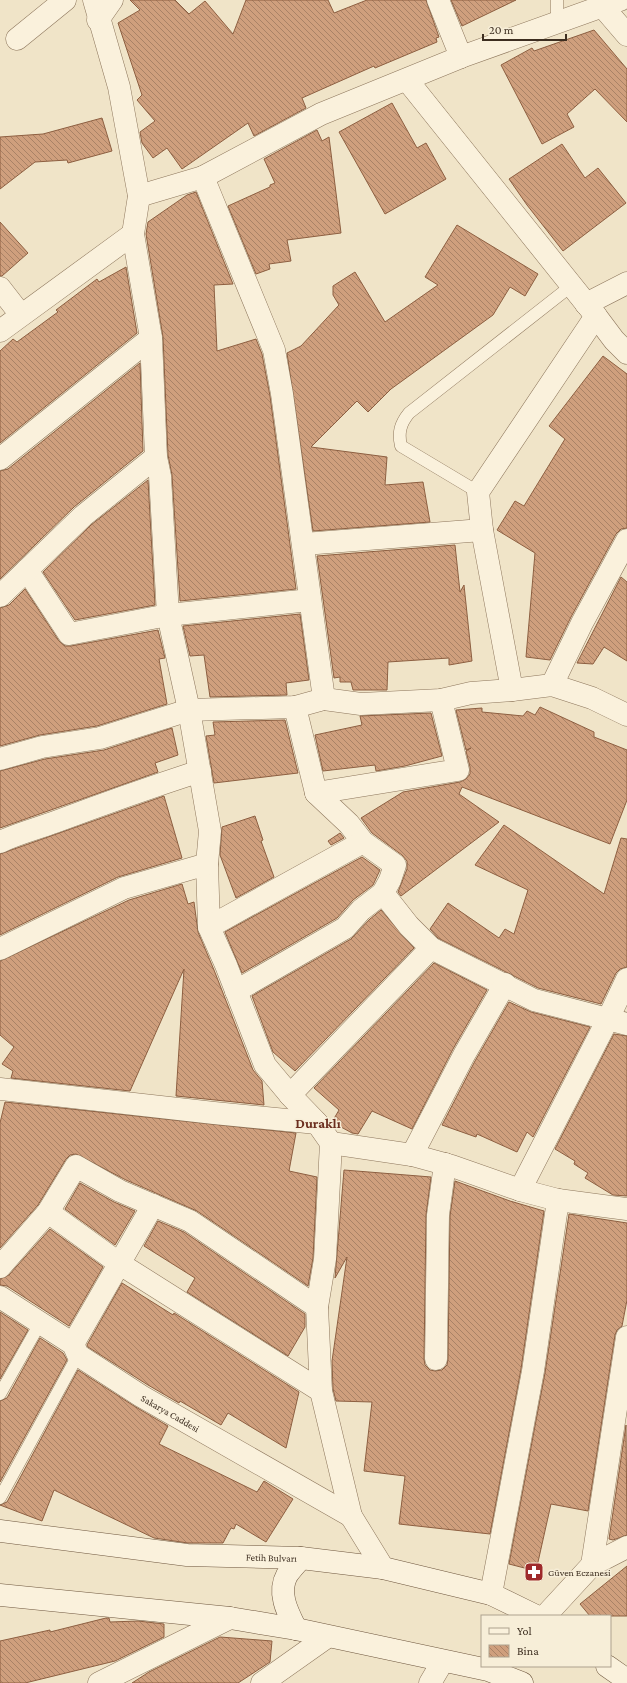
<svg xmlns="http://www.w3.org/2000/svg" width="627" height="1683" font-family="'Crimson Pro',serif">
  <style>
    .building { fill: url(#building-back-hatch); stroke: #8d5f41 }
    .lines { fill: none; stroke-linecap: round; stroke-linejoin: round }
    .service-casing { stroke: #8d765c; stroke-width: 13 }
    .minor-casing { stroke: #8d765c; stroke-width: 23 }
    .secondary-casing { stroke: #6f573f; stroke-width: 23 }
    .service { stroke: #faf1dc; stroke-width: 12 }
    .minor { stroke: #faf1dc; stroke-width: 22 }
    .secondary { stroke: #faf1dc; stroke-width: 22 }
    .labels { text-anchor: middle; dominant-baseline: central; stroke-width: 3; stroke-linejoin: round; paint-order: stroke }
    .street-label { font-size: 10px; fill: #3d2e20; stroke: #f7eed8 }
    .poi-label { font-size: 10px; fill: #3d2e20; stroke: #f7eed8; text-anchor: start }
    .district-label { font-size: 14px; font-weight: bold; fill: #6b2e1e; stroke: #f7eed8 }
  </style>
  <defs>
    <pattern id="building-back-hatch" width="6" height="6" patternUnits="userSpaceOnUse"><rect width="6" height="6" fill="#cf9f7d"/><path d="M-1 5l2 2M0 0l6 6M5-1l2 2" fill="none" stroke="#a98266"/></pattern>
  </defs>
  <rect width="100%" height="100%" fill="#f0e4c8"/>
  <g class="building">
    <polygon points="130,0 175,0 189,14 205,1 233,34 246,0 328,0 334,13 367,0 426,0 439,37 436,38 437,42 375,68 374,66 302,98 306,108 254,136 248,123 182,169 167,148 153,158 142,143 140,132 155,121 137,100 142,95 118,23 140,10"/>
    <polygon points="451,0 516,0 462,26"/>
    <polygon points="594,30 627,69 627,122 595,89 567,114 574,127 542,144 501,65 532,48 534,51"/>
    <polygon points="392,103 417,148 426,143 446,179 385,214 339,132"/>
    <polygon points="102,118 112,151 68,163 67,160 35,162 0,189 0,137 43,134"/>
    <polygon points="317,130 322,141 329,137 341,233 287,240 291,261 269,264 270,269 256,274 228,206 270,187 270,185 275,183 264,159"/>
    <polygon points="562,144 585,178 598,168 626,203 563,251 527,205 509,179"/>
    <polygon points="196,192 233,284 214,285 217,351 256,339 262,354 270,396 296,589 180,601 172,475 168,455 163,337 146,234 148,222 187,195"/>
    <polygon points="0,222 28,253 2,276 0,276"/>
    <polygon points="457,225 538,274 525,296 510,287 493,315 391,389 368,412 357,401 311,447 387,457 385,485 423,482 430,522 313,531 287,353 301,346 339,305 333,295 333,286 355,272 385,322 438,285 425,277"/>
    <polygon points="126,267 137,333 0,443 0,351 13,339 17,342 58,312 56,310 97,279 99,282"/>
    <polygon points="603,356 627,374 627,528 621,529 616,534 571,617 550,660 526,657 535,553 497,530 515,501 524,506 565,439 549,426"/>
    <polygon points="140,363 143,451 74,507 0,579 0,471 8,469"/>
    <polygon points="148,480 155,605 75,620 43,572 91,525"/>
    <polygon points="455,545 460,592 464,585 472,661 449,665 449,658 388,662 387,690 353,690 351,682 340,682 340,677 334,678 317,556"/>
    <polygon points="621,577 627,582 627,661 604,647 593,664 577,663"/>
    <polygon points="25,589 59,641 65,646 71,646 158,630 165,658 159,659 167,704 97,726 40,735 0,746 0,608 9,605"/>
    <polygon points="300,614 309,680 286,683 287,695 210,697 204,655 190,656 183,626"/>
    <polygon points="540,707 594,732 594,737 627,750 627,800 610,844 462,787 459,794 499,822 401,896 398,892 407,869 407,861 402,855 372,833 361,818 403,792 460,782 466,779 470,774 470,767 466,751 471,748 466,750 456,710 482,708 482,712 523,716 527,711 535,715"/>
    <polygon points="431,713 442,756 405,766 376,771 375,765 323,771 315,735 362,725 360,716"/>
    <polygon points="285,720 298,773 214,783 206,736 215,735 213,722"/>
    <polygon points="172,728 178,755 155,763 158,772 0,828 0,771 45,759 104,750"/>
    <polygon points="164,796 182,858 118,877 0,935 0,854"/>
    <polygon points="255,816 263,840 261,841 274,877 236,898 220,855 222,827"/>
    <polygon points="504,825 604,894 621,838 627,839 627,967 620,969 616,973 601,1004 538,988 438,938 430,929 448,903 499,938 505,929 514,934 528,890 475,865"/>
    <polygon points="340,833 344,838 331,845 328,841"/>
    <polygon points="362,857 380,870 373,885 353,900 337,918 242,973 225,932"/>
    <polygon points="182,884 188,904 194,902 198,932 214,970 253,1070 262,1081 264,1105 176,1096 184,969 130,1091 11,1078 13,1071 2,1064 14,1047 0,1035 0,961 129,900"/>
    <polygon points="381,910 414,948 295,1071 273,1052 252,996 351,939 370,919"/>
    <polygon points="434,963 487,990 453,1049 412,1129 372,1111 358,1134 352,1133 332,1122 339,1110 314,1088"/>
    <polygon points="509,1002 531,1012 590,1027 533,1137 527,1132 517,1152 477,1134 476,1137 442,1125 475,1061"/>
    <polygon points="614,1034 627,1036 627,1196 613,1195 585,1178 588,1173 574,1164 575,1161 555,1149"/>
    <polygon points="5,1102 296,1133 289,1171 317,1177 313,1258 308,1286 197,1211 126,1180 76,1154 70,1155 66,1159 38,1205 0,1248 0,1123"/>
    <polygon points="344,1170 431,1177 426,1215 424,1359 425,1365 430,1370 435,1371 442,1370 447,1365 448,1359 450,1216 455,1181 510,1201 544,1211 521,1369 490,1534 399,1524 405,1476 364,1471 372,1402 336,1401 333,1389 332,1361 347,1257 335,1278"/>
    <polygon points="80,1183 114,1202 135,1211 115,1245 65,1209"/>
    <polygon points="569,1214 627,1223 627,1300 622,1326 617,1330 615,1335 588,1511 551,1504 536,1571 509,1564 545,1373"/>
    <polygon points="158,1221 184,1232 305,1314 305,1327 288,1356 187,1292 195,1278 144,1246"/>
    <polygon points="50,1229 103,1267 69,1326 7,1286 0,1285 0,1279 9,1275"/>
    <polygon points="122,1283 173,1315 174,1313 299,1392 286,1448 228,1413 221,1425 180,1401 179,1403 148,1385 88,1347 87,1345"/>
    <polygon points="0,1312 28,1330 0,1379"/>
    <polygon points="40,1338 63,1353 67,1360 0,1482 0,1401 7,1398"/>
    <polygon points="78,1370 134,1406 168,1426 159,1444 257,1492 264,1481 293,1499 266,1542 236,1524 234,1529 231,1528 223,1543 188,1543 154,1538 54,1490 42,1521 0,1505 7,1502"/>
    <polygon points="626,1425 627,1535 613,1540 609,1539"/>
    <polygon points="627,1566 627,1616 590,1616 580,1604"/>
    <polygon points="106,1618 109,1618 110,1622 138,1621 164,1624 164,1637 115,1661 25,1683 0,1683 0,1641 50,1630 50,1632"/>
    <polygon points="220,1637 272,1641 270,1662 238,1683 132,1683 149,1672"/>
  </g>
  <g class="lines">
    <g class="service-casing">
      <g id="service">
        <polyline points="557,0 557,24"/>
        <path d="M478 492 401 446C398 433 400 424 409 413L571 286"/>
        <polyline points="0,1394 39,1325"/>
        <polyline points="0,1498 78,1355"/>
      </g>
    </g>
    <g class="minor-casing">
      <g id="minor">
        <polyline points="94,0 119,87 139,196 133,234 151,338 156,457 160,476 168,615 189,710 210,831 207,864 209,927 226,965 265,1065 290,1095 317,1123 331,1143 325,1259 317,1307 321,1391 351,1516 383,1568"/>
        <polyline points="438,0 461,57"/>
        <polyline points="603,7 627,35"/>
        <polyline points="98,20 112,0"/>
        <polyline points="17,39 65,0"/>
        <polyline points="407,80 596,316 614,340 627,353"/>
        <polyline points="203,177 274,350 282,394 324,699"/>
        <polyline points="139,196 203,177 321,114 461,57 620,0"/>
        <polyline points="0,288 21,315"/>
        <polyline points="586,304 627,283"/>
        <polyline points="0,331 133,234"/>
        <polyline points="0,459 151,338"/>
        <polyline points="304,544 482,530"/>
        <polyline points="27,570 69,634 168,615 310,600"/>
        <polyline points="0,596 83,516 156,457"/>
        <polyline points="552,685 582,623 627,540"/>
        <polyline points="512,690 482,530 478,492 596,316"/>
        <polyline points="295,707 316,793 349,824 363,842 395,865 390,880 383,893 409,926 431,948 534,1000 627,1024"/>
        <polyline points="0,759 42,747 100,738 189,710 295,707 324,699 361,704 441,700 471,693 512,690 552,685 592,698 627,715"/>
        <polyline points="316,793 458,770 441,700"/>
        <path d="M0 842C19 833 36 829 55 822 103 804 151 787 200 771"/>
        <polyline points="209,927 363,842"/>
        <polyline points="0,949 124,888 207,864"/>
        <polyline points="236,991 345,928 361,910 383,893"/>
        <polyline points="0,1089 214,1113 317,1123"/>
        <polyline points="290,1095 431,948"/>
        <polyline points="331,1143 412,1155 452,1166 520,1190 558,1200 627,1209"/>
        <polyline points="412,1155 464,1055 505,984"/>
        <polyline points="520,1190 608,1019 627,979"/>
        <polyline points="48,1212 120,1264 321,1391"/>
        <polyline points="0,1267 48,1212 76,1166 120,1191 190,1221 317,1307"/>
        <path id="s1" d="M0 1297 73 1344 78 1355 141 1396 351 1516"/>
        <polyline points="73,1344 153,1205"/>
        <polyline points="436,1359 438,1215 445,1164"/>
        <polyline points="592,1565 627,1337"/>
        <polyline points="491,1594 533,1371 558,1200"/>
        <polyline points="545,1616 592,1565 627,1547"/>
        <polyline points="99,1683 230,1618"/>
        <polyline points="262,1683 327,1637"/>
        <polyline points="430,1683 443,1661"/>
      </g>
    </g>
    <g class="secondary-casing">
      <g id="secondary">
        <path id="s2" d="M0 1531 187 1555 301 1558 383 1568 491 1594 536 1616"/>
        <polyline points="0,1595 230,1618 296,1629 488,1670 522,1683"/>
        <path d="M296 1629C288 1613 277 1593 287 1575 291 1569 297 1563 301 1558"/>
        <polyline points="607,1666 627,1680"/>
      </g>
    </g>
    <use href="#service" class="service"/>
    <use href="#minor" class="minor"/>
    <use href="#secondary" class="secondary"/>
  </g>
  <defs>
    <g id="pharmacy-square" transform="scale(1)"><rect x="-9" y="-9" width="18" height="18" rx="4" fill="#9e2a2b" stroke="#f7eed8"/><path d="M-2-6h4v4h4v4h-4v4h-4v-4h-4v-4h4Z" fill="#fff"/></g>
  </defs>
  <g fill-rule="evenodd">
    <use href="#pharmacy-square" x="534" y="1572"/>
  </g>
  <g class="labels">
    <g class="street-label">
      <text stroke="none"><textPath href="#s1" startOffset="208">Sakarya Caddesi</textPath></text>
      <text stroke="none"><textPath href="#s2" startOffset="273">Fetih Bulvarı</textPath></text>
    </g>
    <g class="poi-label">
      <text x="548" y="1572">Güven Eczanesi</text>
    </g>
    <g class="district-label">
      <text x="318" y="1123">Duraklı</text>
    </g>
  </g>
  <rect x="481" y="1615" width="130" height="52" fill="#f7eed8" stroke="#ada18e"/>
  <rect x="489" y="1628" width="20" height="6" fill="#faf1dc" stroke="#ada18e"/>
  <text x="517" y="1635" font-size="12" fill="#3d2e20">Yol</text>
  <rect x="489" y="1645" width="20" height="12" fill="url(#building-back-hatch)" stroke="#ada18e"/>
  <text x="517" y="1655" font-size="12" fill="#3d2e20">Bina</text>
  <path d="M483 34v6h83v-6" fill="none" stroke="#3d2e20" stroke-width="2"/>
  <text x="489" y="34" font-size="12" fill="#3d2e20" stroke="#f7eed8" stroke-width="3" paint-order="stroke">20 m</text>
</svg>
